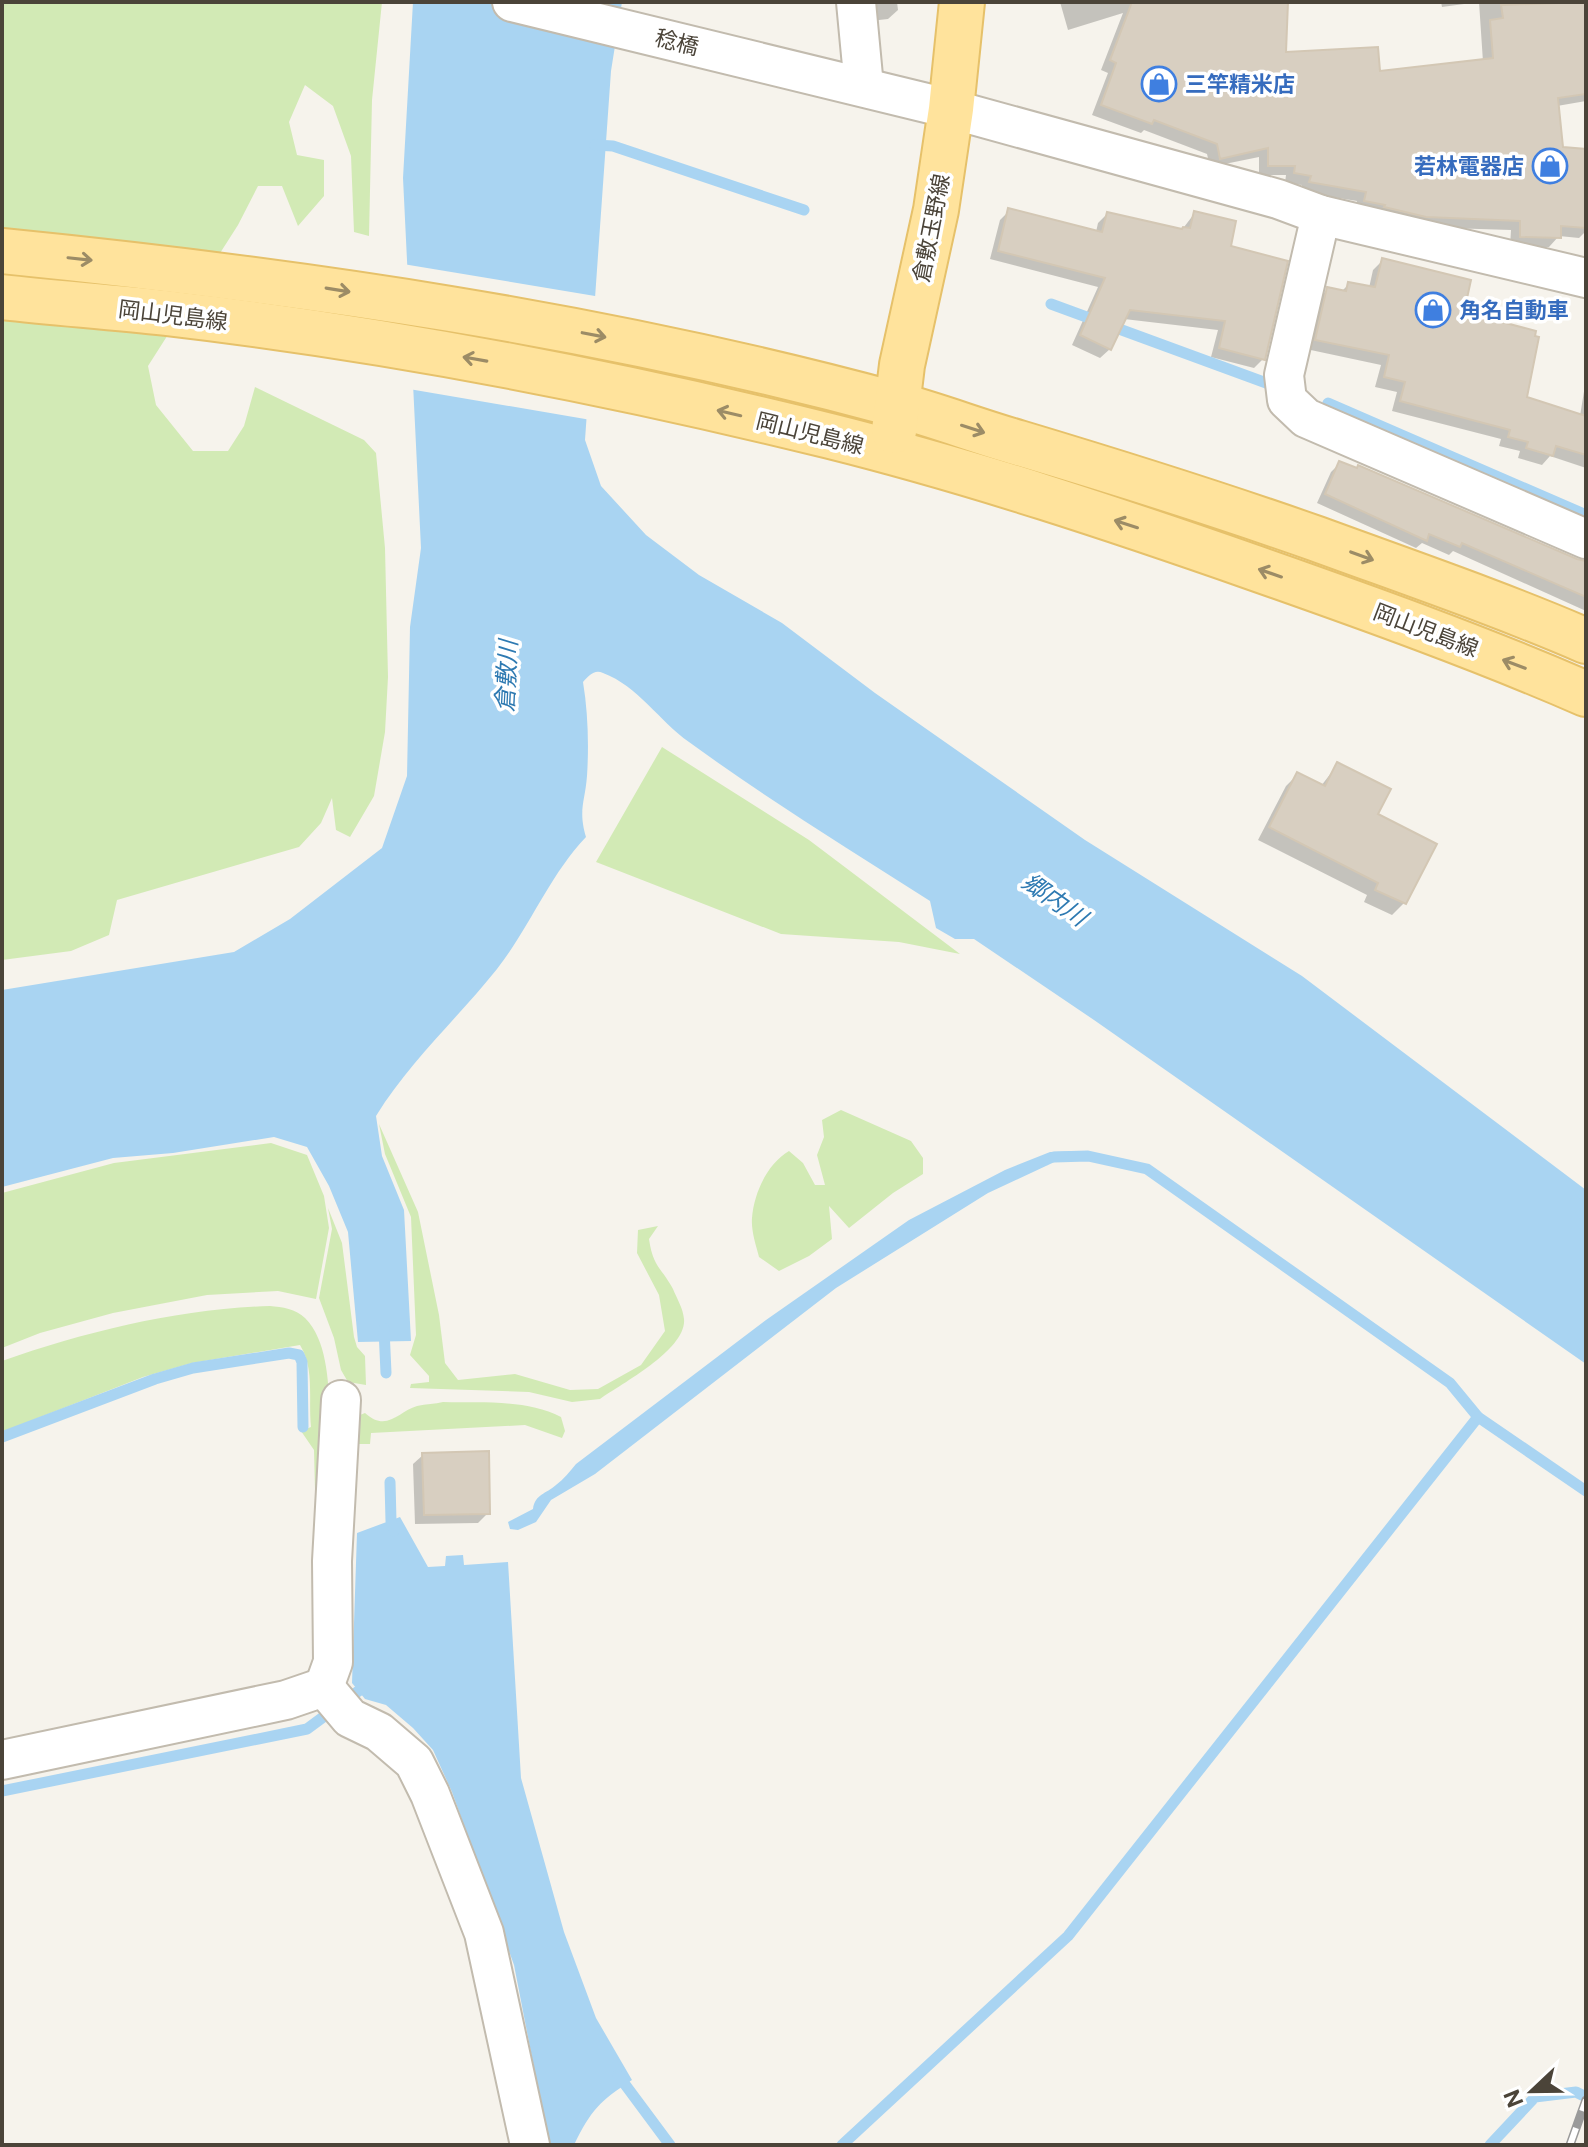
<svg xmlns="http://www.w3.org/2000/svg" width="1588" height="2147" font-family="'Public Sans','Noto Sans JP',sans-serif">
  <style>
    .green { fill: #d2eab5 }
    .water { fill: #a9d4f2 }
    .pier { fill: #f6f3ec }
    .shadow { fill: #0003 }
    .lines { fill: none; stroke-linecap: round; stroke-linejoin: round }
    .stream { stroke: #a9d4f2; stroke-width: 11 }
    .building { fill: #d8cfc1; stroke: #d3c7b4; stroke-width: 2 }
    .minor-casing { stroke: #c2bbae; stroke-width: 42 }
    .major-casing { stroke: #e6c16a; stroke-width: 48 }
    .minor { stroke: #fff; stroke-width: 38 }
    .major { stroke: #ffe39c; stroke-width: 44 }
    .rail-casing { stroke: #9a9a9a; stroke-width: 9 }
    .rail { stroke: #fff; stroke-width: 6; stroke-dasharray: 18; stroke-linecap: butt }
    .oneway { stroke: #9c8c66 }
    .labels { text-anchor: middle; dominant-baseline: central; stroke-width: 7; stroke-linejoin: round; paint-order: stroke }
    .street-label { font-size: 22px; fill: #4b4439; stroke: #fff }
    .shop-label { font-size: 22px; font-weight: bold; fill: #366cbe; stroke: #fff; text-anchor: start }
    .water-label { font-size: 24px; font-style: italic; fill: #2e7ab2; stroke: #fff }
  </style>
  <rect width="100%" height="100%" fill="#f6f3ec"/>
  <g class="green">
    <polygon points="2,2 382,2 372,100 369,236 354,232 351,156 333,106 305,85 289,122 297,155 324,160 324,196 298,226 282,186 258,186 238,225 148,366 156,405 193,451 228,451 244,426 255,387 364,440 376,453 385,548 388,677 385,732 374,796 350,837 336,830 332,798 321,823 299,847 117,900 109,935 71,951 2,960"/>
    <polygon points="662,747 809,840 960,954 899,942 781,934 596,862"/>
    <path d="M841 1110 911 1141 923 1158V1174L893 1193 849 1228 829 1206 832 1239 809 1256 779 1271 759 1257C756 1245 751 1231 752 1218 754 1193 767 1164 789 1151L803 1163 815 1185H825L817 1155 824 1137 822 1120Z"/>
    <path d="M379 1124 418 1212 439 1315 445 1363 458 1380 515 1374 570 1390 598 1389 641 1365 665 1331 659 1295 637 1253 638 1230 658 1226 649 1239C653 1267 661 1267 673 1289 677 1299 683 1308 684 1319 687 1349 623 1383 600 1399L572 1402 529 1392 410 1388 411 1384 429 1382V1376L410 1355 416 1335 411 1217 385 1154Z"/>
    <polygon points="271,1143 307,1155 324,1196 329,1228 316,1299 278,1291 207,1295 113,1313 40,1333 2,1348 2,1193 114,1163"/>
    <polygon points="328,1208 342,1243 354,1337 357,1347 365,1356 366,1385 348,1382 341,1370 334,1338 319,1298 332,1229"/>
    <path d="M270 1306C282 1307 296 1309 305 1318 327 1340 328 1380 330 1409L318 1609 314 1450 301 1431 311 1427C308 1399 315 1369 300 1345L192 1363 143 1377 2 1432V1361C88 1331 179 1309 270 1306Z"/>
    <path d="M443 1402C481 1403 526 1399 561 1417L565 1431 562 1438 525 1425 371 1433 370 1444H358L353 1440 350 1419 365 1413C387 1433 399 1411 417 1406 426 1404 435 1404 443 1402Z"/>
  </g>
  <g class="water">
    <path d="M413 2H622L611 71 585 440 601 486 646 535 699 575 782 623 875 693 1085 840 1302 976 1586 1190V1364L1094 1020 974 939H955L936 928 930 901C849 849 767 799 689 742 659 721 638 686 603 673 594 669 589 676 583 682 588 712 589 745 587 776 585 802 578 810 586 837 549 876 530 927 497 969 457 1019 410 1061 376 1116L382 1156 404 1210 411 1341 358 1342 348 1232 329 1186 307 1147 274 1137 173 1153 113 1158 2 1187V990L234 952 290 919 382 848 407 776 410 627 421 548 403 178Z"/>
    <path d="M1078 1151 988 1193 836 1288 595 1474 551 1500 536 1522 518 1530 510 1529 508 1522 533 1509C535 1494 546 1494 556 1485 564 1479 570 1471 576 1464L766 1320 909 1220 1005 1170 1050 1152Z"/>
    <path d="M400 1517 428 1567 445 1566 446 1556 463 1555 464 1565 508 1562 521 1778 564 1932 596 2018 632 2080C600 2101 591 2110 574 2145H549L514 1965 452 1792 433 1750 413 1728 386 1705 365 1699 352 1683 357 1533Z"/>
  </g>
  <polygon class="pier" points="403,264 601,297 591,420 409,389"/>
  <g class="shadow">
    <polygon points="866,2 897,2 898,10 888,19 870,21"/>
    <polygon points="1060,2 1286,2 1284,54 1378,74 1483,62 1479,2 1442,7 1441,2 1586,2 1586,101 1557,106 1561,149 1586,151 1586,231 1579,238 1559,236 1549,247 1510,247 1511,230 1415,227 1355,210 1357,201 1301,192 1302,185 1285,183 1286,175 1259,175 1259,157 1210,167 1207,154 1144,130 1141,133 1092,115 1108,73 1101,70 1123,13 1068,30"/>
    <polygon points="1009,211 1096,232 1098,223 1107,214 1181,231 1194,214 1228,247 1263,359 1254,368 1211,357 1218,330 1124,319 1110,349 1100,358 1072,345 1098,287 990,259 1000,220"/>
    <polygon points="1383,260 1462,314 1525,399 1580,416 1586,379 1586,468 1550,456 1542,465 1518,458 1520,451 1499,446 1501,439 1392,411 1397,392 1375,387 1381,365 1306,349 1318,299 1328,289 1341,292 1349,284 1369,288 1373,270"/>
    <polygon points="1340,463 1577,561 1586,561 1586,611 1453,551 1449,555 1422,543 1416,548 1317,503 1331,472"/>
    <polygon points="1338,764 1375,815 1404,903 1392,915 1364,902 1367,895 1258,840 1286,786 1298,774 1321,786"/>
    <polygon points="423,1455 488,1513 478,1523 415,1524 413,1464"/>
  </g>
  <g class="lines">
    <g class="stream">
      <polyline points="595,145 613,146 804,210"/>
      <polyline points="1051,304 1269,384"/>
      <polyline points="1328,403 1586,515"/>
      <polyline points="1054,1157 1088,1156 1147,1169 1450,1383 1478,1417 1586,1491"/>
      <polyline points="384,1329 386,1373"/>
      <polyline points="2,1437 155,1379 193,1368 289,1353 299,1355 302,1362 303,1427"/>
      <polyline points="390,1482 391,1521 394,1531"/>
      <polyline points="2,1791 307,1729 368,1684"/>
      <polyline points="618,2075 670,2145"/>
      <polyline points="842,2145 1068,1936 1478,1417"/>
      <polyline points="1490,2145 1535,2097 1576,2092 1586,2097"/>
    </g>
  </g>
  <g class="building">
    <polygon points="1132,2 1288,2 1286,52 1378,47 1380,71 1493,58 1490,20 1503,18 1501,5 1586,2 1586,94 1558,98 1563,147 1586,149 1586,228 1561,226 1561,238 1520,237 1520,221 1426,217 1384,207 1385,205 1364,201 1366,192 1309,182 1311,176 1294,173 1295,166 1268,166 1268,148 1220,159 1217,144 1154,120 1152,124 1101,105 1116,63 1110,60"/>
    <polygon points="1008,208 1102,232 1107,212 1182,229 1183,227 1190,228 1194,211 1236,221 1231,246 1288,261 1265,360 1219,348 1225,321 1130,310 1111,350 1080,335 1105,278 998,251"/>
    <polygon points="1382,258 1471,280 1464,312 1536,331 1535,336 1539,337 1527,397 1586,416 1586,455 1556,446 1553,456 1526,448 1528,442 1508,437 1510,430 1400,401 1405,382 1384,377 1389,355 1315,340 1327,287 1346,291 1348,282 1375,287"/>
    <polygon points="1339,461 1357,468 1358,465 1577,559 1586,561 1586,597 1462,543 1460,547 1429,534 1427,541 1325,494"/>
    <polygon points="1337,762 1391,789 1378,814 1437,844 1406,904 1375,890 1378,883 1269,827 1297,772 1325,786"/>
    <polygon points="489,1451 490,1514 424,1515 422,1453"/>
  </g>
  <g class="lines">
    <g class="minor-casing">
      <g id="minor">
        <polyline points="512,2 951,109 1278,199 1321,215 1586,278"/>
        <polyline points="856,2 864,87"/>
        <polyline points="1321,215 1284,375 1287,400 1306,418 1586,539"/>
        <polyline points="324,1687 333,1662 332,1561 341,1400"/>
        <polyline points="2,1760 286,1700 324,1687 350,1718 379,1732 414,1762 430,1794 484,1933 530,2145"/>
      </g>
    </g>
    <g class="major-casing">
      <g id="major">
        <path d="M2 251C302 281 602 325 894 404 936 415 977 431 1019 443 1119 473 1218 504 1317 539 1407 572 1498 603 1586 641"/>
        <path d="M2 297C57 303 112 307 166 313 390 339 612 382 830 436 974 472 1115 519 1255 568 1366 607 1478 647 1586 694"/>
        <polyline points="894,431 902,365 936,210 951,109 962,2"/>
      </g>
    </g>
    <use href="#minor" class="minor"/>
    <use href="#major" class="major"/>
    <g class="rail-casing">
      <polyline id="rail" points="1570,2145 1586,2100"/>
    </g>
    <use href="#rail" class="rail"/>
  </g>
  <defs><path id="oneway-shaft" d="M-6 0H5M1.5-3L5.5 0L1.5 3" fill="none" stroke-width="1.6" stroke-linecap="round" stroke-linejoin="round" transform="scale(2)"/></defs>
  <g class="oneway">
    <use href="#oneway-shaft" transform="translate(80 259) rotate(6)"/>
    <use href="#oneway-shaft" transform="translate(338 290) rotate(9)"/>
    <use href="#oneway-shaft" transform="translate(594 335) rotate(11)"/>
    <use href="#oneway-shaft" transform="translate(475 359) rotate(-170)"/>
    <use href="#oneway-shaft" transform="translate(729 413) rotate(-167)"/>
    <use href="#oneway-shaft" transform="translate(973 429) rotate(18)"/>
    <use href="#oneway-shaft" transform="translate(1126 524) rotate(-162)"/>
    <use href="#oneway-shaft" transform="translate(1362 556) rotate(20)"/>
    <use href="#oneway-shaft" transform="translate(1270 573) rotate(-161)"/>
    <use href="#oneway-shaft" transform="translate(1514 664) rotate(-159)"/>
  </g>
  <defs>
    <g id="shop-ring" transform="scale(1.8)"><circle r="9.5" fill="#fff" stroke="#3f7fe0" stroke-width="1.5"/><path d="M-5-2.5h2.3a2.7 3.5 0 0 1 5.4 0H5L5.5 6h-11ZM-1.5-2.5h3a1.5 2.3 0 0 0-3 0Z" fill="#3f7fe0"/></g>
  </defs>
  <g fill-rule="evenodd">
    <use href="#shop-ring" x="1159" y="84"/>
    <use href="#shop-ring" x="1550" y="166"/>
    <use href="#shop-ring" x="1433" y="310"/>
  </g>
  <g class="labels">
    <g class="street-label">
      <text transform="translate(677 42) rotate(14)">稔橋</text>
      <text transform="translate(931 228) rotate(-79)">倉敷玉野線</text>
      <text transform="translate(173 315) rotate(7)">岡山児島線</text>
      <text transform="translate(810 433) rotate(14)">岡山児島線</text>
      <text transform="translate(1426 630) rotate(21)">岡山児島線</text>
    </g>
    <g class="shop-label">
      <text x="1185" y="84">三竿精米店</text>
      <text x="1524" y="166" text-anchor="end">若林電器店</text>
      <text x="1459" y="310">角名自動車</text>
    </g>
    <g class="water-label">
      <text transform="translate(506 676) rotate(-87)">倉敷川</text>
      <text transform="translate(1055 899) rotate(35)">郷内川</text>
    </g>
  </g>
  <rect width="1588" height="2147" fill="none" stroke="#4b4439" stroke-width="8"/>
  <g transform="translate(1532 2091) rotate(248)" stroke="#ffffff" stroke-width="6" paint-order="stroke">
  <path d="M0-6L14 30L0 20L-14 30Z" fill="#4b4439"/>
  <text y="-12" font-size="22" font-weight="bold" text-anchor="middle" fill="#4b4439">N</text>
  </g>
</svg>
